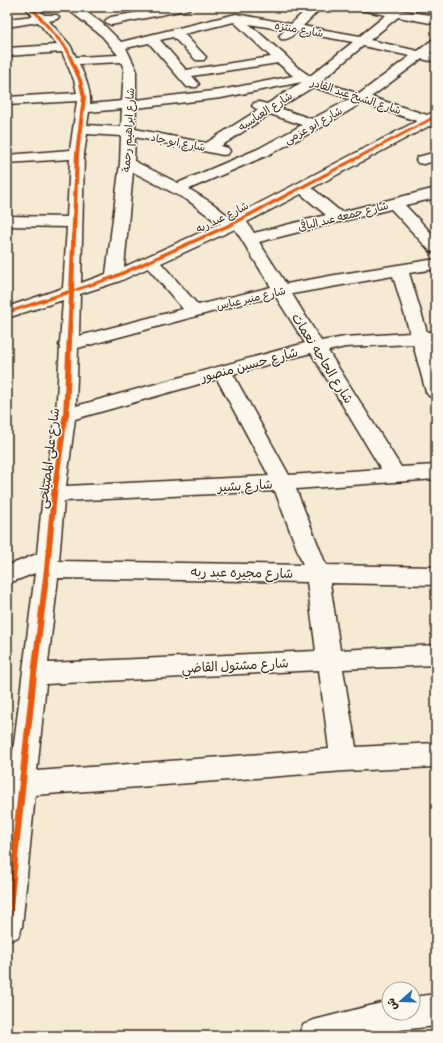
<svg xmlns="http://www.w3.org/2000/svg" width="443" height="1043" font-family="'Patrick Hand','Playpen Sans Arabic',sans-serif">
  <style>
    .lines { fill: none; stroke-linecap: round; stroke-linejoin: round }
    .minor-casing { stroke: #3b2a1e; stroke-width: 3 }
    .minor { fill: #fbf7ec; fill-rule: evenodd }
    .cycleway-casing { stroke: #fbf7ec; stroke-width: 2 }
    .cycleway { fill: #e8590c; fill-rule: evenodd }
    .labels { text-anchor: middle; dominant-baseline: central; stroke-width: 3; stroke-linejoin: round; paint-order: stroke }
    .far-street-label { font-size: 11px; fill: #3b2a1e; stroke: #fbf7ec }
    .street-label { font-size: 13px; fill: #3b2a1e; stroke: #fbf7ec }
  </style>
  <rect width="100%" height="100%" fill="#f5ead4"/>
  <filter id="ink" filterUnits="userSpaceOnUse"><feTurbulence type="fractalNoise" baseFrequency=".025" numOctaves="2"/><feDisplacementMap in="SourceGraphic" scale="8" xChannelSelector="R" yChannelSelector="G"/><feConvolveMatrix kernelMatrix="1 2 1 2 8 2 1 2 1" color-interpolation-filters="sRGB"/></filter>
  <g filter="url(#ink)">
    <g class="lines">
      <g class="minor-casing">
        <g id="minor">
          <path d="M25 7H37L44 15H57L59 17 57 19 49 21 70 45 76 57 118 55 102 36 65 7H79L102 23 121 42 236 14 291 24 309 7H322L303 26 360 36 386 15 356 9 354 7H380L436 16V24L398 17 370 40 418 51 432 40 436 39V49L430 53 434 54 436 57 434 60 430 61 422 59 371 97 427 115 436 111V128L429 126 312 188 341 212 436 188V198L405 205 436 238V253L430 251 391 209 259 242 286 284 335 275 436 259V269L409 273 427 332H436V342L431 343 436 360V398L429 396 426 392 413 344 345 347 328 351 401 467 436 465V479L296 489 326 565 436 567V585L330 583 340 650 436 645V665L343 669 356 747 436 743V767L344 771 35 795 22 927 18 937 7 942V777L10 776 35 573 7 584V566L37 554 43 494 56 415 60 347 59 345 60 343 63 300 7 318V307L63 288 67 227 7 226V216L67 217 70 159 7 163V155L70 150 77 101 7 105V97L77 93 74 80 62 52 7 56V48L57 45 38 22 7 27V19L33 16ZM234 22 271 57 186 70 160 40 173 37 196 60H204L206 57 184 34ZM249 24 285 30 279 36 281 39C288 40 291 37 296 32L353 42 310 76 297 67 286 56ZM149 43 187 87H197L199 84 192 76 278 63 293 76 221 90 136 100V69L126 48ZM363 46 410 56 359 94 321 81ZM121 62 124 69 122 101 90 104C91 90 85 77 79 64ZM302 82 267 104 259 102 254 103 252 106 258 110 206 143 135 129 136 108 221 98ZM313 87 350 99 312 119 279 108ZM362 103 417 121 231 218 212 203 189 189 268 155 320 128ZM122 109 121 127 87 125 89 112ZM270 114 302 125 258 149 178 183 134 161 135 137 223 155 228 154 230 151 228 148 221 146ZM87 134 121 136 120 163 106 274 81 283 84 154ZM133 172 189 201 219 224 124 267ZM301 194 326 215 254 233 247 222ZM235 229 271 287 198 305 161 263ZM148 268 183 309 79 336 80 294 120 281ZM393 276 410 333 345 337 321 341 292 294ZM276 297 305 343 76 406 78 348 245 303ZM311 353 381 469 289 475 233 374ZM217 379 269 476 66 486 75 419ZM275 491 303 565 59 561 64 501ZM58 578 307 582 316 651 48 663ZM319 670 329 749 37 771 46 684Z"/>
          <polygon points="167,7 191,7 189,9 185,10 111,25 107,23 105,21 107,19 111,17"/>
          <polygon points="436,152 436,161 423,164 418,163 416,160 418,157"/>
          <polygon points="436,994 436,1026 400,1030 377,1036 298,1036 303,1025 314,1020 389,1001 389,1013 413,1013 413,997"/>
        </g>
      </g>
      <use href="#minor" class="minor"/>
      <g class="cycleway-casing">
        <polygon id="cycleway" points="29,7 33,7 68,48 82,80 86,97 79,154 74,289 112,276 228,224 428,119 436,114 436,117 430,121 232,226 116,278 74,292 69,415 67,423 57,494 50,569 37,674 11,927 10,930 7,931 7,889 31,674 44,569 51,494 61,423 63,415 69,294 7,314 7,311 69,290 75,154 82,97 78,80 64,48"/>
      </g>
      <use href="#cycleway" class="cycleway"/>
    </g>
  </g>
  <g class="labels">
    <g class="far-street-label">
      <text transform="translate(299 29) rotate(10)">شارع منتزه</text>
      <text transform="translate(356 96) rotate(18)">شارع الشيخ عبد القادر</text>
      <text transform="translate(265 111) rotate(-33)">شارع العباسيه</text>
      <text transform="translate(313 125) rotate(-29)">شارع ابو عزمى</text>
      <text transform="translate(128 130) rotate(-87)">شارع ابراهيم رحمة</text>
      <text transform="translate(178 142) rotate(11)">شارع ابو جاد</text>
      <text transform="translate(343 216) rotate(-14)">شارع جمعه عبد الباقى</text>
      <text transform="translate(222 217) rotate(-26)">شارع عبد ربه</text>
      <text transform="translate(251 298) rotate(-13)">شارع منير عباس</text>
    </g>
    <g class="street-label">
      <text transform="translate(323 358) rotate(58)">شارع الحاجه نعمات</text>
      <text transform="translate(249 364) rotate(-15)">شارع حسين منصور</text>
      <text transform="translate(48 458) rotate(-83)">شارع على المصيلحى</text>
      <text transform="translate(245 485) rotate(-3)">شارع بشير</text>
      <text transform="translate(242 572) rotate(1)">شارع مجيره عبد ربه</text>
      <text transform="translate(235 665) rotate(-3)">شارع مشتول القاضي</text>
    </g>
  </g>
  <rect width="443" height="1043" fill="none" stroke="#fbf7ec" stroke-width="24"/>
  <rect x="12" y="12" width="419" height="1019" fill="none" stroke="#3b2a1e" stroke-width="1.5" filter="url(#ink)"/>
  <g transform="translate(401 1001) rotate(250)"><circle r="19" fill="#fbf7ec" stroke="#aea59a"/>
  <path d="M0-3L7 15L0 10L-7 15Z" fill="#1f6fb2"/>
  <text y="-6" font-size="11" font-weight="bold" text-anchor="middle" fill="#3b2a1e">ش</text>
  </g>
</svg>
